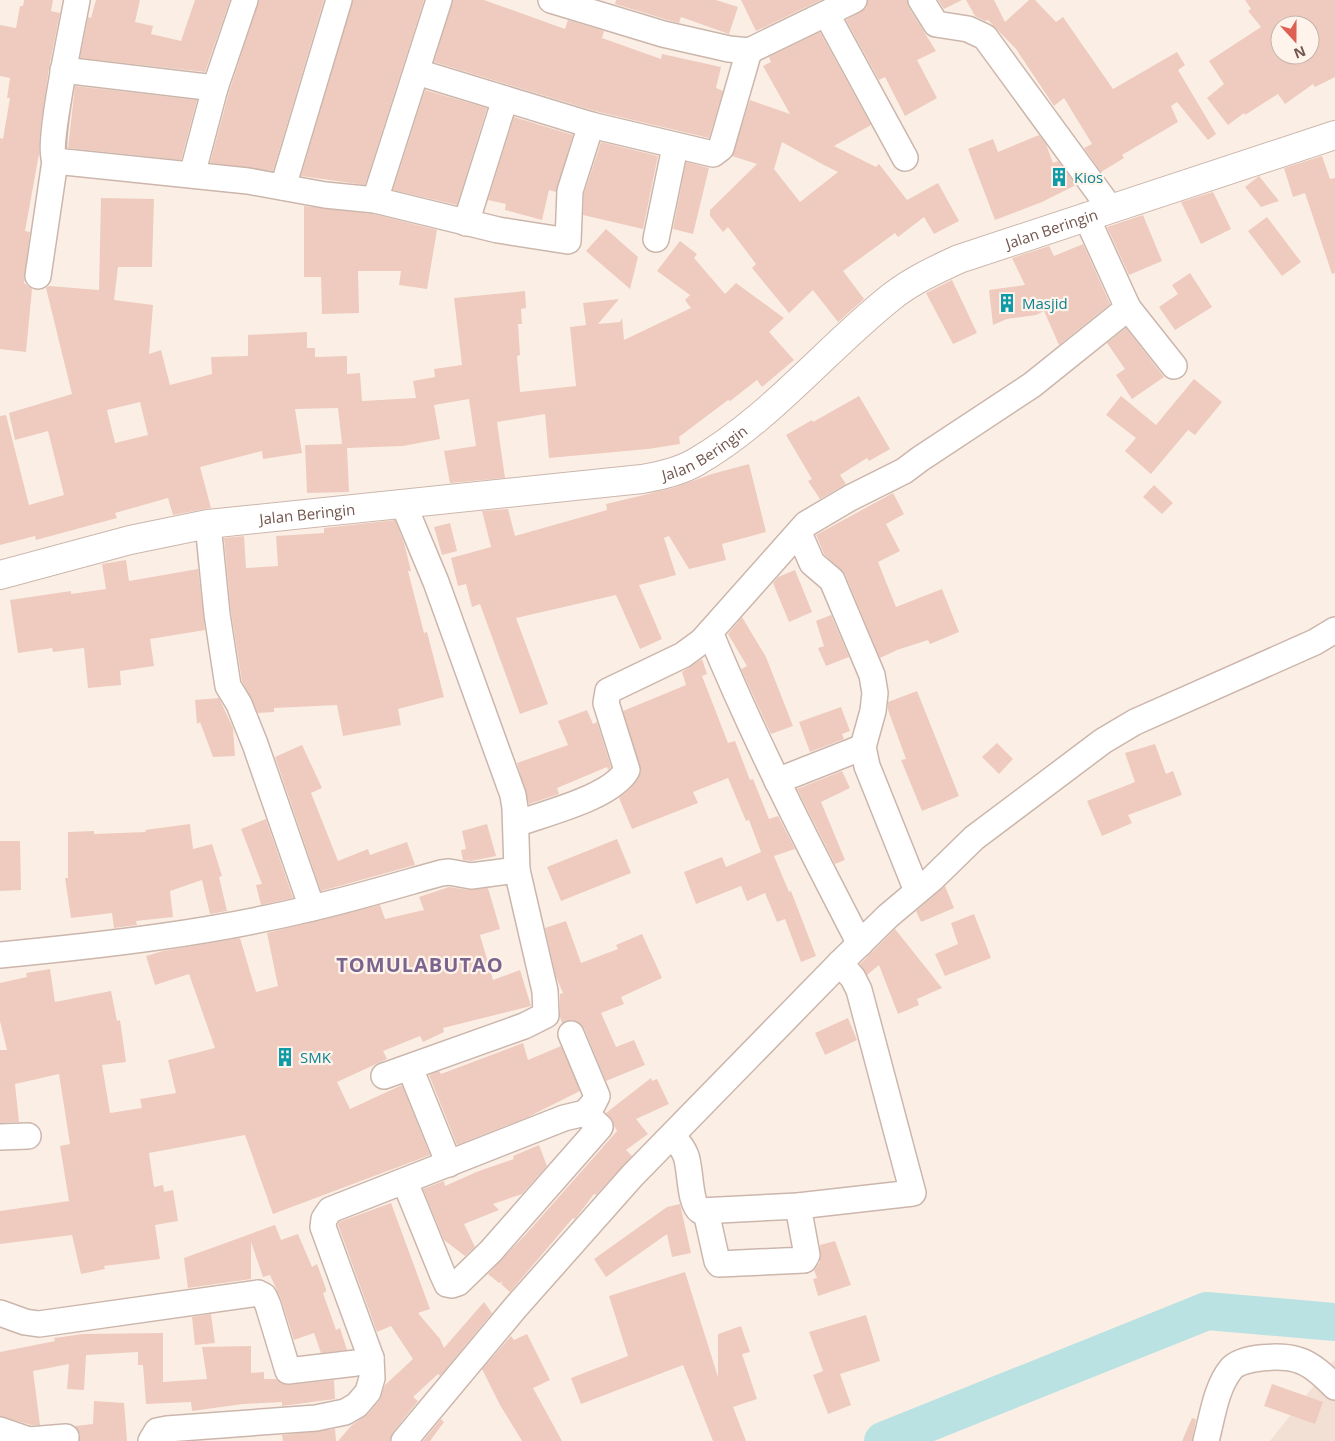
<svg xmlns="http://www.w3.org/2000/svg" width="1335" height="1441" font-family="'Open Sans',sans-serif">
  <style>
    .residential { fill: #f2e0d4 }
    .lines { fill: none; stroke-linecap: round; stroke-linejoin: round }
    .river { stroke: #bae2e3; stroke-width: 38 }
    .building { fill: #eecbbe; fill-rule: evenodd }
    .minor-casing { stroke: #ccb6ac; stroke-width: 28 }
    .tertiary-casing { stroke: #ccb6ac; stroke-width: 30 }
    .minor { stroke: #fff; stroke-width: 25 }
    .tertiary { stroke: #fff; stroke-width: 28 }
    .labels { text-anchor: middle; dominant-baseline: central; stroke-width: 4.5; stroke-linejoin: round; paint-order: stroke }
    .culture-label { font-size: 15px; fill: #0d838f; stroke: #fef4eb; text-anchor: start }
    .street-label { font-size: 15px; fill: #72554c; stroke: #fef4eb }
    .district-label { font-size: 20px; font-weight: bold; letter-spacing: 1px; fill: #7a648e; stroke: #fef4eb }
  </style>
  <rect width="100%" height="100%" fill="#fbefe5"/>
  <polygon class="residential" points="1335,1359 1335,1441 1270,1441"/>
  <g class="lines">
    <polyline class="river" points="883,1441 1207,1311 1335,1322"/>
  </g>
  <g class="building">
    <polygon points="24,0 53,0 51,11 60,13 49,68 40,131 39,154 25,231 30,232 24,283 32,289 26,352 0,349 0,138 3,139 10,98 7,98 10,78 0,76 0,25 16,28 20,6 23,6"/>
    <polygon points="96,0 140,0 135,22 153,26 151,34 181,41 195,0 230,0 205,72 80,58 88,17 91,18"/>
    <polygon points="259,0 324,0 273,171 210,163 229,92"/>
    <polygon points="353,0 424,0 365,185 301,176"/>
    <polygon points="453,0 484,0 565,29 568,20 604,31 602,38 661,59 662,54 721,67 716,88 723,91 709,138 595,111 434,62"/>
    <polygon points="616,0 716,0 738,7 729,34 681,17 679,23 668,20 615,4"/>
    <polygon points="741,0 821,0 756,31"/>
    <polygon points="868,0 907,0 909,8 936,51 917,60 937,98 905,116 885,77 879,80 846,20 866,8"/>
    <polygon points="938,0 962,0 944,9"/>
    <polygon points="966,0 994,0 1005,22 1029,0 1035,0 1056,22 1063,17 1113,89 1177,52 1185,65 1178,70 1216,134 1208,140 1177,102 1171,106 1178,122 1122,155 1124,158 1101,172 1084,148 1092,144 1064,98 1054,106 1016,49 988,20 985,21 975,16"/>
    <path d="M1245 0H1335V77L1315 87 1313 84 1285 104 1278 94 1245 115 1244 113 1228 125 1207 98 1224 84 1209 61 1261 27 1248 11 1251 9ZM1280 25H1310V55H1280Z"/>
    <path d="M820 32 871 125 834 146 876 167 879 164 907 200 938 183 959 221 934 234 924 217 898 237 895 233 843 271 864 299 838 322 813 290 789 313 752 268 756 264 728 227 723 232 710 216V210L757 164 732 156 750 100 790 114 763 66 771 62 769 57ZM782 142 822 164 838 172 800 202 774 169Z"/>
    <polygon points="75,86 197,100 181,160 68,148"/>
    <polygon points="425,90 487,108 457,205 393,190"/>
    <polygon points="514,117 573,135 556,192 549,190 542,220 505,210 506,204 488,200"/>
    <polygon points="1039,135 1046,144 1053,163 1058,161 1076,185 1042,202 995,220 968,149 993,139 998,152"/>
    <polygon points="601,142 658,156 643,229 583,215 584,194"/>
    <polygon points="1322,156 1330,179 1335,178 1335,273 1332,274 1305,193 1293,197 1284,168"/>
    <polygon points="686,162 709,168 693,234 673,229"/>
    <polygon points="1259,176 1279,201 1261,207 1245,187"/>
    <polygon points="1213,192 1231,229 1201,244 1181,202"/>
    <path d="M101 198 154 199 152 267H118L114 300 153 305 149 354 161 350 170 385 212 374 211 357 248 356V335L307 332V348H315V357L347 356V374L360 373 362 401 416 398 413 381 435 377 434 369 462 365 454 298 525 291 526 308 521 309 522 324H518L520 355 517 356 520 392 576 386 570 327 586 325 583 303 619 299 598 324 620 322 622 318 624 340 691 308 685 300 690 295 657 271 680 241 697 254 694 258 725 294 736 283 784 318 769 332 794 360 762 387 757 380 730 401 728 400 679 437 680 444 648 449 549 458 545 414 497 422 505 478 450 483 444 451 476 446 469 399 434 405 440 439 403 446 347 448 349 492 307 493 305 445 342 444 338 408 295 409 302 453 263 459 262 451 200 467 211 508 173 515 168 498 115 513 117 518 36 540 35 536 0 545V416L6 415 29 505 64 495 48 431 15 440 9 413 72 394 46 288 49 286 99 290ZM140 402 148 435 115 443 107 410Z"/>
    <polygon points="304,206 373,214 437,230 427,289 399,285 401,271 358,271 359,313 322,314 321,277 304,277"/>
    <polygon points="1143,215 1162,261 1129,275 1107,227"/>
    <polygon points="1267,217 1301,262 1282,276 1248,231"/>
    <polygon points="606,229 638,257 630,289 586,251"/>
    <polygon points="1083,244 1110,304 1059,345 1044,311 1036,315 1007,319 993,325 989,290 1025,285 1012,258 1049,246 1054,256"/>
    <polygon points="1190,273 1212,307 1175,330 1159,307 1178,294 1172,285"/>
    <polygon points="952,280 977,333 953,344 926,293"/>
    <polygon points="1126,328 1164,377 1132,399 1116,375 1125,369 1107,343"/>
    <polygon points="1194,379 1222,402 1195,435 1188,430 1151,474 1125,451 1136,438 1106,415 1121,396 1156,425"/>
    <polygon points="859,396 890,449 869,461 867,458 840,475 846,484 820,499 808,481 812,479 786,435 812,420 813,422"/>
    <polygon points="749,464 766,532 722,544 726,560 689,569 669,536 664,538 676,575 639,585 662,639 640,649 616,595 516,618 548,704 520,714 480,604 472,607 466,584 458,586 451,558 491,547 482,511 508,509 515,536 607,510 606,504 673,488 712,474"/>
    <polygon points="1154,485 1173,503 1162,514 1143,497"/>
    <polygon points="893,493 904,514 886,524 900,551 878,562 896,607 942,589 959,632 930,644 928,640 897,650 880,658 845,574 824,554 816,535"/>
    <polygon points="395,520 404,543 411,571 408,571 424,633 427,632 444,697 398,709 401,725 343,736 337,705 274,708 274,712 258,713 242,681 231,612 224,538 244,536 246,568 278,566 276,536 324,533 324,528"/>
    <polygon points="450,523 457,551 442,555 434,527"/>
    <polygon points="126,560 129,581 198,569 205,630 150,639 154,666 120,671 121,685 88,688 84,648 53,652 52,648 18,653 10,600 71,591 71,594 106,589 102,564"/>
    <polygon points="795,570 812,612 789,622 773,583 778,577"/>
    <polygon points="831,615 849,657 826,666 818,648 824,646 816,621"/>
    <polygon points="742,617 766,657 793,726 771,734 741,669 747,666 728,634"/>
    <polygon points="702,659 707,674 702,676 728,743 735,741 750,780 753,779 769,819 778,816 795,849 774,856 789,892 791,891 816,956 801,962 785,919 777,922 765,893 747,901 741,886 696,904 684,872 722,857 726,867 761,852 749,820 746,821 728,778 693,792 698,803 632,829 619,798 630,789 641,772 623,711 686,685 682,672"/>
    <polygon points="917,691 959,796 922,811 901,760 906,759 888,710 888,702"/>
    <polygon points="219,698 233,728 235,756 213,757 200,722 197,724 195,700"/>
    <polygon points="841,707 850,731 842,734 844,739 810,752 799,722"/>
    <polygon points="587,710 593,724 597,722 611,767 608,770 607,767 557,788 559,794 529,804 517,763 568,745 558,721"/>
    <polygon points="997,743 1013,759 999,774 982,757"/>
    <polygon points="1155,744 1166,774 1173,771 1182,795 1128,815 1132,823 1102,836 1087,801 1135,782 1125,753"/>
    <polygon points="302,745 322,788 311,793 338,861 368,849 370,855 407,842 415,865 321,891 275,757"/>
    <polygon points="842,771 850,788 821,802 845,860 835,864 797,789"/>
    <polygon points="266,819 293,898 261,905 256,885 262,884 241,829"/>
    <polygon points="190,824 193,849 212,844 222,876 219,877 227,911 210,914 202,880 170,891 173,917 136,921 137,925 114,928 112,913 71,918 65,878 68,878 68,832 94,831 94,834 146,832 145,830"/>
    <polygon points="487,824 496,856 471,861 463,860 461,850 466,849 462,831"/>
    <polygon points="617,839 631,873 561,901 547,867"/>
    <polygon points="0,841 20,841 21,890 0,891"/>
    <polygon points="945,886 954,908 921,922 916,911"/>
    <polygon points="449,887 469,890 488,888 500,929 480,935 493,980 520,970 531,1006 443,1028 444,1032 423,1042 420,1036 383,1051 387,1059 337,1082 350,1109 402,1085 430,1155 273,1214 245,1135 149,1153 154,1187 163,1185 164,1192 173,1190 178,1221 155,1225 160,1259 104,1266 105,1269 81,1274 72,1235 0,1244 0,1211 69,1201 60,1146 70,1144 59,1074 15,1084 19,1122 0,1123 0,1050 7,1050 0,1021 0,983 27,977 26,973 50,969 55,1002 111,991 117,1021 120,1020 126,1062 102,1065 110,1113 142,1108 140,1099 176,1093 168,1060 215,1048 189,974 155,985 146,956 163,951 240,938 256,992 278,986 267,933 380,905 385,919 424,910 419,897"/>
    <polygon points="974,914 991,958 945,976 935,954 958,944 951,923"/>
    <polygon points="566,921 581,963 618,949 616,945 642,934 662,978 621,997 624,1004 601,1013 616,1047 634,1040 645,1065 606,1081 584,1028 573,1020 562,1023 560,1017 560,994 563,993 556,977 545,928"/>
    <polygon points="895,929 942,988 917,999 919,1005 898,1014 879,965 867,975 860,964"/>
    <polygon points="848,1018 857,1040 825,1055 815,1033"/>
    <polygon points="523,1043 528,1060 561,1046 580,1091 528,1117 457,1145 429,1075 439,1071 441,1074"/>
    <polygon points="651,1078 652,1081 657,1079 669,1104 636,1119 648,1134 626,1150 632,1156 596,1195 594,1194 575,1219 573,1218 510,1292 501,1284 503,1282 499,1283 488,1274 527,1233 617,1131 606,1113"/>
    <polygon points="539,1145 547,1166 522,1194 493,1204 499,1210 464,1224 475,1247 465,1256 444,1240 423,1189 444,1181 445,1186 479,1171 514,1159 513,1156"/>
    <polygon points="391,1203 430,1309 418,1313 440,1339 444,1348 484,1302 492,1313 440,1376 438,1374 413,1397 418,1401 393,1432 390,1441 338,1441 352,1425 368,1414 379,1401 385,1385 413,1359 391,1326 377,1332 338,1225 339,1222"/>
    <polygon points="680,1204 691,1253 672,1257 667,1234 606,1277 594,1259 667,1207"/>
    <polygon points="275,1225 281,1240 298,1234 312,1267 317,1264 326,1289 326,1292 323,1293 336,1330 340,1328 347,1350 321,1353 314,1333 294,1340 281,1299 270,1275 263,1277 251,1242 251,1279 188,1288 184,1258"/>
    <polygon points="835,1241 851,1285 818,1296 813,1279 817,1278 814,1270 820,1262 820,1245"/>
    <polygon points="685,1272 718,1377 718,1334 741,1326 750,1352 742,1354 757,1399 733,1407 746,1441 713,1441 683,1365 581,1404 571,1378 628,1356 609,1296"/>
    <polygon points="211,1314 215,1343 195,1345 192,1317"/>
    <polygon points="866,1315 880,1361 840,1374 851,1405 828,1414 813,1375 823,1371 809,1332"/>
    <polygon points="163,1333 163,1382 207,1379 202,1347 251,1346 251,1373 264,1372 264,1379 276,1379 283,1384 289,1385 334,1380 335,1399 282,1406 282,1402 243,1404 192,1411 191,1402 146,1404 143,1365 138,1365 138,1352 86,1355 84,1390 67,1389 69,1364 33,1371 40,1425 31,1425 0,1416 0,1352 55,1341 54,1338 83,1334"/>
    <polygon points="527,1334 550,1380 533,1388 562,1441 522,1441 500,1405 482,1369 511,1336 514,1340"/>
    <polygon points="1272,1384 1323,1402 1315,1424 1264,1406"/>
    <polygon points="94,1401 124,1403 127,1441 79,1441 80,1435 75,1426 93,1424"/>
    <polygon points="1192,1418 1196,1419 1192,1441 1182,1441"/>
    <polygon points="441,1419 444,1422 430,1441 423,1441"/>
    <polygon points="335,1429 336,1441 283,1441 282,1435"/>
  </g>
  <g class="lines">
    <g class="minor-casing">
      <g id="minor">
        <path d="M77 0C73 23 46 147 55 161L248 181 325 195 375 200 498 230 568 241 570 191 591 125"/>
        <polyline points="551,0 663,34 729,49 749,51 854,0"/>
        <polyline points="921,0 936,24 968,29 985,37 1110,208"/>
        <polyline points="827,15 905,158"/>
        <polyline points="63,70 215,88"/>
        <polyline points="417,72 591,125 713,154 721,148 749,51"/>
        <polyline points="192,175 215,88 245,0"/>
        <polyline points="283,187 339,0"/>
        <polyline points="375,200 439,0"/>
        <polyline points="466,223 505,99"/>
        <polyline points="656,239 675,147"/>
        <polyline points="38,276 55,161"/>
        <polyline points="1128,308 1174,366"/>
        <polyline points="403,503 436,582 513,795 515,808 517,870"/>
        <polyline points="208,524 217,614 228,686 239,704 255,744 312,908"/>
        <polyline points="799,533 812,563 832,580 872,675 875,693 873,711 863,747 867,766 917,891"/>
        <polyline points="710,632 806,524 850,498 904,471 920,459 1032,385 1128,308 1086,216"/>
        <polyline points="777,781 863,747"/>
        <path d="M516 824C545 813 611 798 627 770L606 703 608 691 683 655 702 641 710 632C754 739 807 842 860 944"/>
        <path d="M0 955C105 945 210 933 312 908 355 898 398 885 441 873L449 872 471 876 517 870 545 991 546 1015 524 1026 384 1076"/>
        <polyline points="571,1034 597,1096 593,1104 585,1113"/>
        <polyline points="410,1068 449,1164"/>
        <path d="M672 1136C678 1142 683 1148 686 1156 691 1170 689 1203 700 1211L798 1206 913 1193 859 990 853 978 840 963"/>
        <polyline points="0,1137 28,1136"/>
        <polyline points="706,1212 717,1261 719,1264 804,1260 807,1255 798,1206"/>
        <polyline points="0,1313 25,1322 39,1324 258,1293 264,1296 268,1305 288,1371 356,1363 371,1358"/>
        <polyline points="0,1430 29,1440 66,1437"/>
        <polyline points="151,1441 157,1431 167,1429 316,1418 345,1412 357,1405 368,1392 372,1378 371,1358 323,1227 324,1219 330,1210 564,1118 585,1113 600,1127 491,1251 458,1283 452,1285 447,1284 442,1273 405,1182"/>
        <polyline points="404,1441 515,1308 632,1176 840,963 888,916 932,879 974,838 1103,741 1135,722 1315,642 1335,630"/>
        <path d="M1206 1441C1212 1418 1216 1387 1231 1369 1242 1356 1282 1355 1298 1360 1312 1364 1325 1377 1335 1387"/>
      </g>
    </g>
    <g class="tertiary-casing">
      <g id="tertiary">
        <path id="s1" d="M0 575 130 540 208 524 642 479C660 476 679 472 696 462 769 420 824 351 890 298 911 281 935 270 959 259L1335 135"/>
      </g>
    </g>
    <use href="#minor" class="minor"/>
    <use href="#tertiary" class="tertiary"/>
  </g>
  <defs>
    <g id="building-bare" transform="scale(1.5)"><path d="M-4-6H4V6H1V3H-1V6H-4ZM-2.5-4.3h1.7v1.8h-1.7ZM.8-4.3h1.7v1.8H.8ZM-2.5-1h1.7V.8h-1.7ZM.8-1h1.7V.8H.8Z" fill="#0f9aa8" stroke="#fef4eb" stroke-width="2.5" paint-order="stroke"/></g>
  </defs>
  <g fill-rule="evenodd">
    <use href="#building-bare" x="1059" y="177"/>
    <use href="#building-bare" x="1007" y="303"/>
    <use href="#building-bare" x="285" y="1057"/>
  </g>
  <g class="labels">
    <g class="culture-label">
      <text x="1074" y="177">Kios</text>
      <text x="1022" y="303">Masjid</text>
      <text x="300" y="1057">SMK</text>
    </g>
    <g class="street-label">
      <text stroke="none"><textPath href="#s1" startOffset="1139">Jalan Beringin</textPath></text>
      <text stroke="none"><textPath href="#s1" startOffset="719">Jalan Beringin</textPath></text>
      <text stroke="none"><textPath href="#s1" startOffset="314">Jalan Beringin</textPath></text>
    </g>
    <g class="district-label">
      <text x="420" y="964">TOMULABUTAO</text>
    </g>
  </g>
  <g transform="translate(1295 40) rotate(159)"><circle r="24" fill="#fef4eb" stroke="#c6b4ab"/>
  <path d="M0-4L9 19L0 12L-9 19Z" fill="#dd6052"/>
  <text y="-8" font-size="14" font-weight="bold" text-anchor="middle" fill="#72554c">N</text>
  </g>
</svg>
